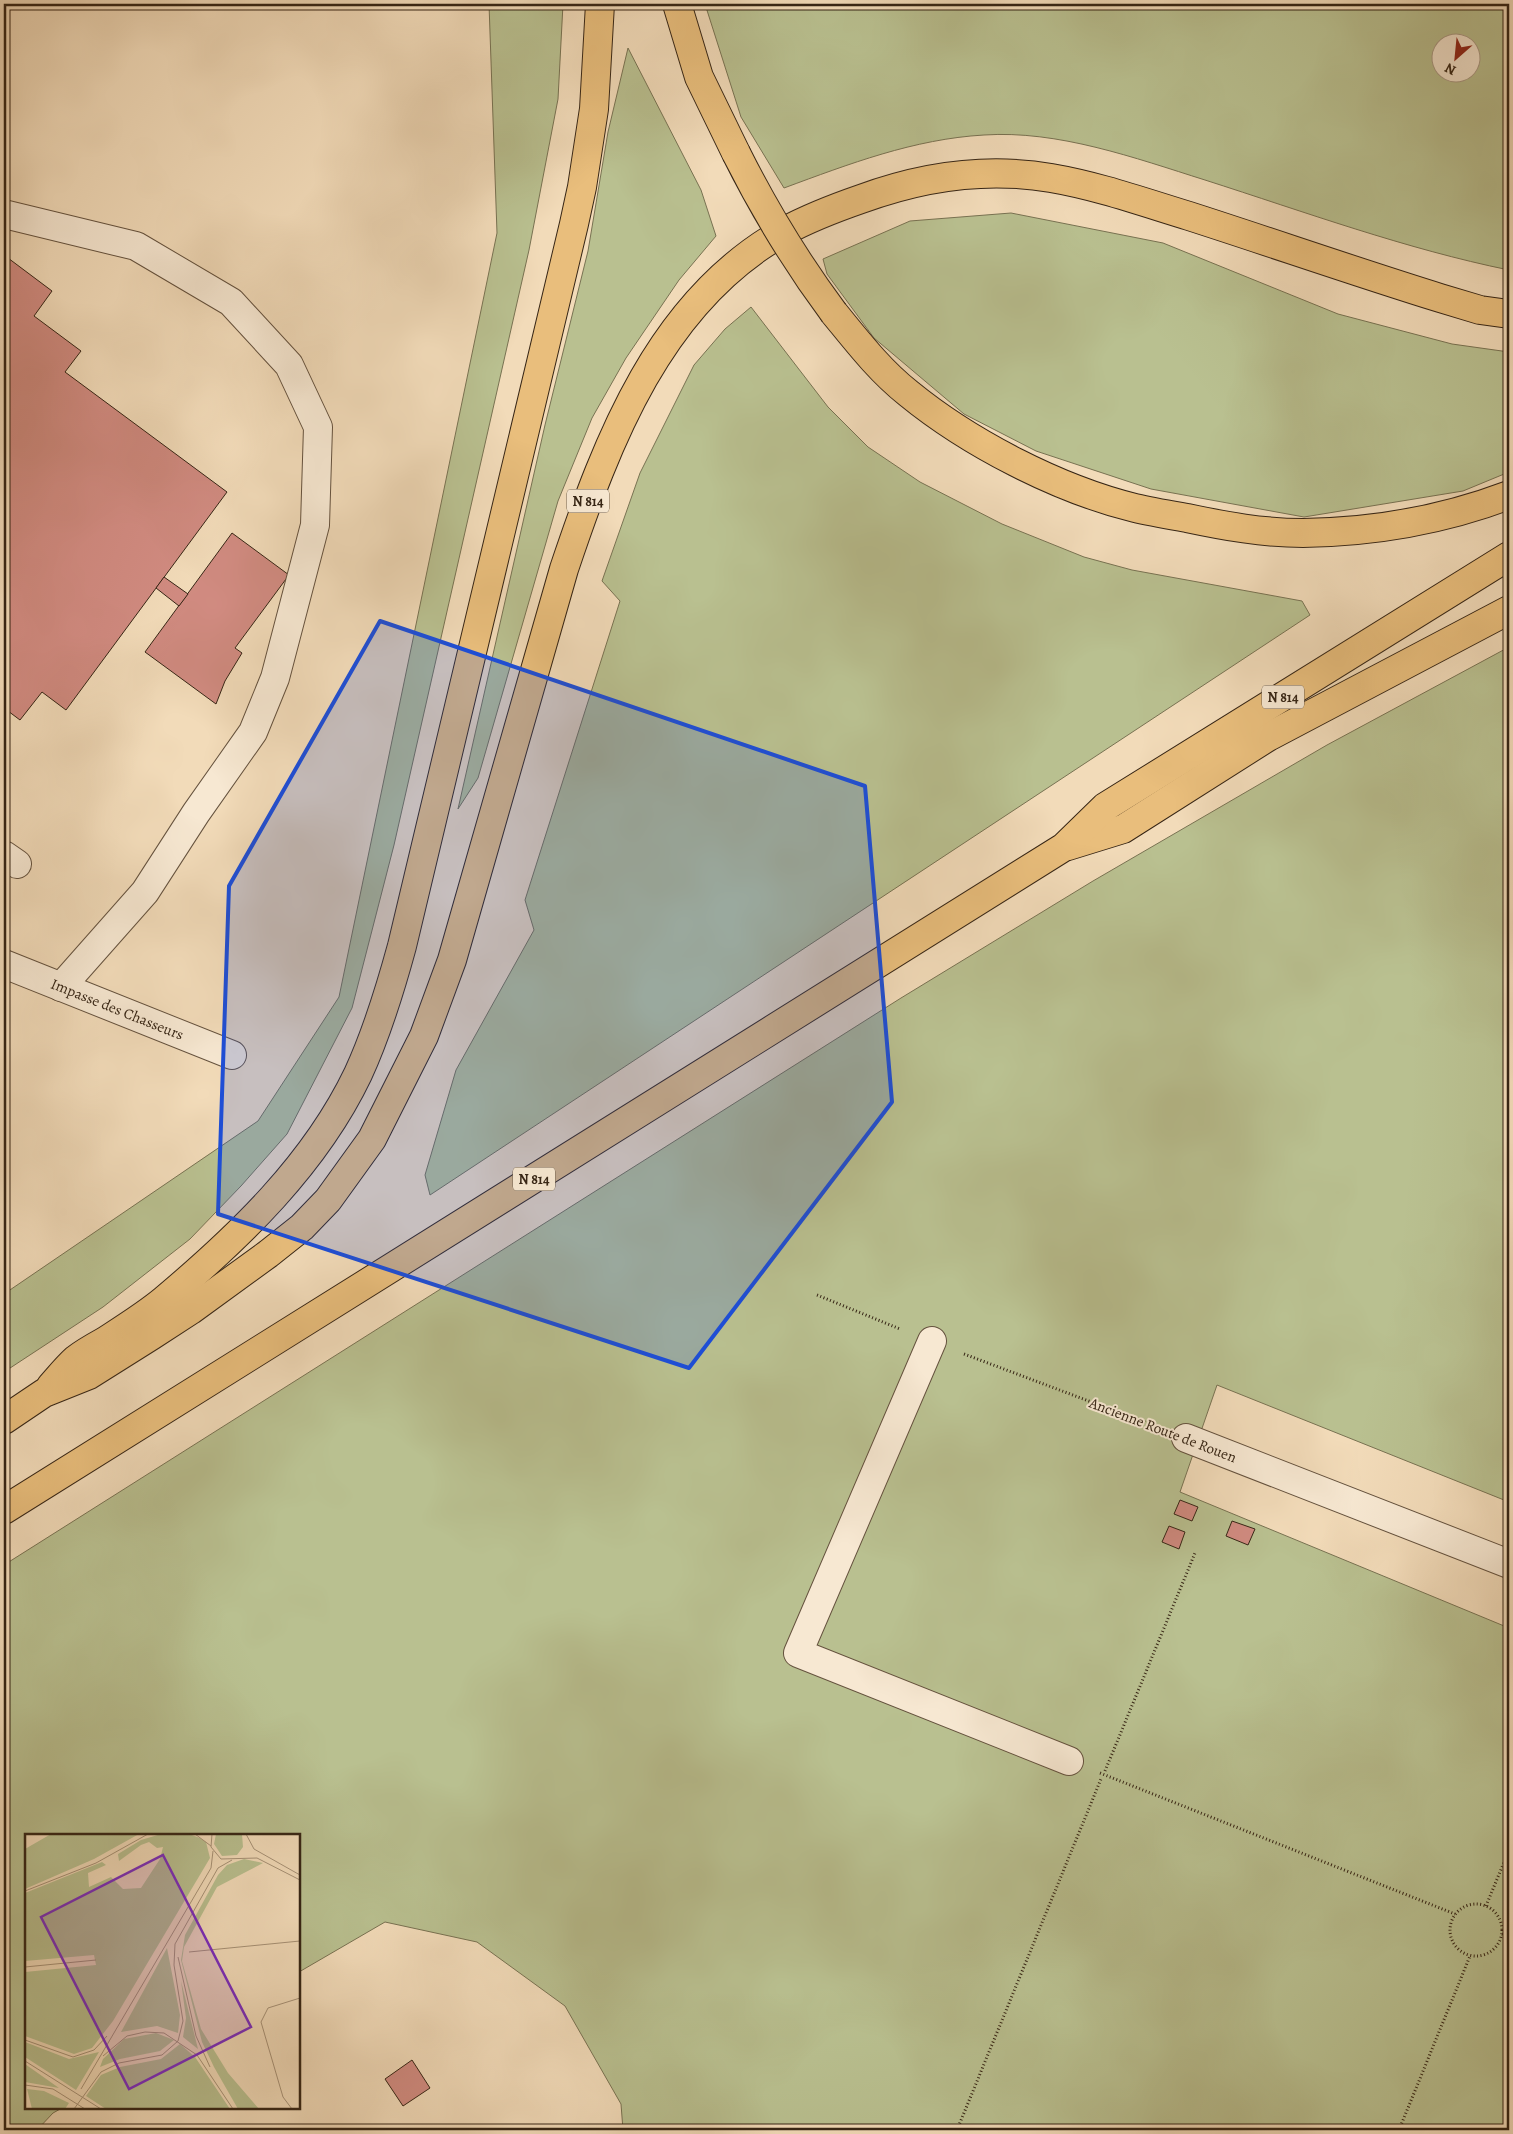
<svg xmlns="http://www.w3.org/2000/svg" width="1513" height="2134" font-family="Alegreya,serif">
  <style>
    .green { fill: #b9c090; stroke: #787252; fill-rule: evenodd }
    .building { fill: #d18b81; stroke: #362515 }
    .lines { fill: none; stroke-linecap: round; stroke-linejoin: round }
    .minor-casing { stroke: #65523e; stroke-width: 30 }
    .highway-casing { stroke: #362515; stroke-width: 30 }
    .path { stroke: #362515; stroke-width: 3; stroke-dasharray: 1 2.5; stroke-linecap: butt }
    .minor { stroke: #f7e8d2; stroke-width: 28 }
    .highway { stroke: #e9be7c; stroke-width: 28 }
    .highway-bridge-casing { stroke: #362515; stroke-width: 30; stroke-linecap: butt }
    .highway-bridge { stroke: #e9be7c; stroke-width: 28 }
    .marked { fill: #1d4ed8; fill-opacity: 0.2; stroke: #1d4ed8; stroke-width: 4; stroke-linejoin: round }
    .labels { text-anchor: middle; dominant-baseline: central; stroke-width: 4; stroke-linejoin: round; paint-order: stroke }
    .shield { fill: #f7e8d2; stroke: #70604e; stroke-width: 1 }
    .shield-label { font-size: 14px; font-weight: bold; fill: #362515 }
    .street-label { font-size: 15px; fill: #362515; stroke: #f7e8d2 }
    .inset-road { fill: none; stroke: #a79277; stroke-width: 1 }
    .view { fill: #7b2cbf; fill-opacity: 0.15; stroke: #7b2cbf; stroke-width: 2.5 }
    .inset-edge { fill: none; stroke: #362515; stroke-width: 2.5 }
  </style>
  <rect width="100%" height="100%" fill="#f2dbb9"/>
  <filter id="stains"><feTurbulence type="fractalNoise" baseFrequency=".004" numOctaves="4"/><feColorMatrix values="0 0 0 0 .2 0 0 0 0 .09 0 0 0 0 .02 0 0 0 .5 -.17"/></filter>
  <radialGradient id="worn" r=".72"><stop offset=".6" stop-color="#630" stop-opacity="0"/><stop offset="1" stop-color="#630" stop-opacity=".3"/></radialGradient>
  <g class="green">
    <polygon points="489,4 563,4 558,99 529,250 394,845 352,1008 287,1134 241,1186 190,1239 103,1307 4,1372 4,1294 258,1121 339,997 497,233"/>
    <path d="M705 4H1509V270C1406 249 1305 212 1205 180 1135 158 1058 130 984 135 914 139 849 164 784 188L741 117ZM1470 42V72H1440V42Z"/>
    <polygon points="628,48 701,190 716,236 679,280 626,358 592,418 558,501 478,778 458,809 545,425 588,251 608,132"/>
    <polygon points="1011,213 1163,243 1338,314 1452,344 1509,352 1509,472 1463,491 1304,517 1151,489 1036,451 964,414 874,338 827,274 823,259 910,221"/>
    <polygon points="751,307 828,407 868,447 920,482 1002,524 1084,557 1132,570 1302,601 1310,615 430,1195 425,1175 456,1070 534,930 525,900 620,601 602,581 640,473 694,365 725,329"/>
    <polygon points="1509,647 1509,1502 1217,1385 1180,1492 1509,1628 1509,2130 623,2130 621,2104 565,2006 477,1942 385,1922 299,1972 299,1835 26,1835 26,2108 62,2108 53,2113 37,2130 4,2130 4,1565 901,998 1093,881 1327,745"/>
  </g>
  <g class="building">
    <polygon points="8,258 52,291 34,316 81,351 65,372 227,492 66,710 42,692 20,720 4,708 4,264"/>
    <polygon points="232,533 289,575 235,648 242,653 225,681 216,704 145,652"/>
    <polygon points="164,577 188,594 179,606 156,588"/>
    <polygon points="1180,1500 1198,1507 1192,1521 1174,1514"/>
    <polygon points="1232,1521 1255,1529 1248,1545 1226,1536"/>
    <polygon points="1169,1526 1185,1532 1179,1549 1162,1542"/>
    <polygon points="412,2060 430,2088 403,2106 385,2079"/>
  </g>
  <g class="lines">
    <g class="minor-casing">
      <g id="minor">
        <polyline points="4,214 136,246 231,302 289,365 318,427 315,525 275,678 253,732 196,813 145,892 61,987"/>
        <polyline points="4,855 17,864"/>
        <path id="s1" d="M4 964 232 1055"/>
        <polyline points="932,1341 798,1653 1069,1761"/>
        <polyline points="1186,1438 1509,1564"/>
      </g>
    </g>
    <g class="highway-casing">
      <g id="highway">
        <polyline points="677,4 699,77 736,153"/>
        <path d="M834 313C857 341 879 370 908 393 969 443 1058 489 1135 508 1152 512 1170 515 1187 518 1225 526 1263 533 1303 533 1373 532 1443 520 1509 495"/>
        <polyline points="1068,846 1123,829 1268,737 1509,610"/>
        <path d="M51 1386C59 1377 67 1367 76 1359 85 1352 96 1346 105 1341 125 1328 146 1315 164 1300 240 1236 315 1164 358 1074 377 1033 390 990 402 946L574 224 582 187 594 109 600 4"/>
        <path d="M4 1420 44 1393 89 1375 151 1336 191 1310 268 1254 302 1227 328 1200 372 1139 424 1036 452 960 564 569C607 441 660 300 785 231 809 218 835 208 861 199 921 177 987 167 1051 178 1098 186 1143 202 1189 216 1273 243 1356 272 1440 298L1480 310 1509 314"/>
        <polyline points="4,1510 1064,847 1105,807 1509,556"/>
      </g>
    </g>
    <g class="path">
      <polyline points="817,1295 900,1329"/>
      <polyline points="964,1354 1155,1426"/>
      <polyline points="1105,1771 1195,1553"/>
      <polyline points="1100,1773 1455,1914"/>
      <circle cx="1476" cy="1930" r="26"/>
      <polyline points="1486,1906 1509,1850"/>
      <polyline points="1502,1934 1509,1937"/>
      <polyline points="957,2130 1101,1779"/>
      <polyline points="1399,2130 1470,1956"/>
    </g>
    <use href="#minor" class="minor"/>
    <use href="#highway" class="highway"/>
    <g class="highway-bridge-casing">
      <path id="highway-bridge" d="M736 153C764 209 796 262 834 313"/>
    </g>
    <use href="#highway-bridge" class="highway-bridge"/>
  </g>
  <path class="marked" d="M380 621 865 786 892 1102 689 1368 218 1214 229 886Z"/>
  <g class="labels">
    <g class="shield">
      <rect x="567" y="489.5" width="42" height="23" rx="4"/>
      <rect x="1262" y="685.5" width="42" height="23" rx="4"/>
      <rect x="513" y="1167.5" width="42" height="23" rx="4"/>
    </g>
    <g class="shield-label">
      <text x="588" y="501">N 814</text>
      <text x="1283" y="697">N 814</text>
      <text x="534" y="1179">N 814</text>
    </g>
    <g class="street-label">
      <text stroke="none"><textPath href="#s1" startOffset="122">Impasse des Chasseurs</textPath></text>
      <text transform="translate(1163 1430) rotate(21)">Ancienne Route de Rouen</text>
    </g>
  </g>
  <g transform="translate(25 1834)">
    <rect width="275" height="275" fill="#f2dbb9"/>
    <path d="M26 0H114L69 25 0 55V15ZM136 0H164L175 4 181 8 185 24 88 187 67 214 49 220 0 202V138L71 131 69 121 0 127V59L77 28 81 31 63 39 64 53 86 43 98 55 116 54 135 25 138 13 132 14 124 8 116 11 94 27 93 20 116 6ZM191 0H217L218 13 212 21 197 22 189 10ZM219 25 238 29 192 53 159 113 157 127 176 195 203 239 234 275H213L189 233 177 208 156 126 160 101 193 41 202 31ZM142 114 155 181 153 199 132 192 96 198ZM156 147 173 215 158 203 161 184ZM131 199 149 206 135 217 95 225 75 233 78 225 99 205ZM0 208 44 225 74 218 51 256 0 223ZM155 210 170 223 205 275H81L61 262 76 241 95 233 136 225ZM0 230 34 254 0 248ZM2 255 19 257 44 269 40 275H7Z" fill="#b9c090"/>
    <path class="inset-road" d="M170 0 186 12M187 0 186 13 196 25 232 24 275 46M221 0 229 15 275 41M0 57 71 29 123 0M164 118 275 107M153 123 171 202 185 233M0 133 71 126M0 206 48 223 69 216 82 202M78 222 102 202 120 198 139 199 172 221 208 275M0 227 76 275M0 251 28 255 60 275M56 255 186 34 188 17M49 275 76 238 94 229 137 221 153 207 158 187 149 131 150 110 193 34 207 26M267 275 258 263 236 188 243 174 275 164"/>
    <path class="view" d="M138 21 226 193 104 255 16 83Z"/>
    <rect width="275" height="275" class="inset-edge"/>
  </g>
  <rect width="1513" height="2134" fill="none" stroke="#f2dbb9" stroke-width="20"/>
  <rect x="5" y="5" width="1503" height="2124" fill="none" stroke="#362515" stroke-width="2.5"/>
  <rect x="10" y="10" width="1493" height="2114" fill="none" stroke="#362515"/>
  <g transform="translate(1456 58) rotate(207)"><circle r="24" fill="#f7e8d2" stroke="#aa9a86"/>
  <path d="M0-4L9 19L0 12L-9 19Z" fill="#8f2418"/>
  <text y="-8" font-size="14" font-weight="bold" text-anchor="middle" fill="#362515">N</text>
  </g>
  <rect width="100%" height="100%" filter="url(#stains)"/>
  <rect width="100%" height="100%" fill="url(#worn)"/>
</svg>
